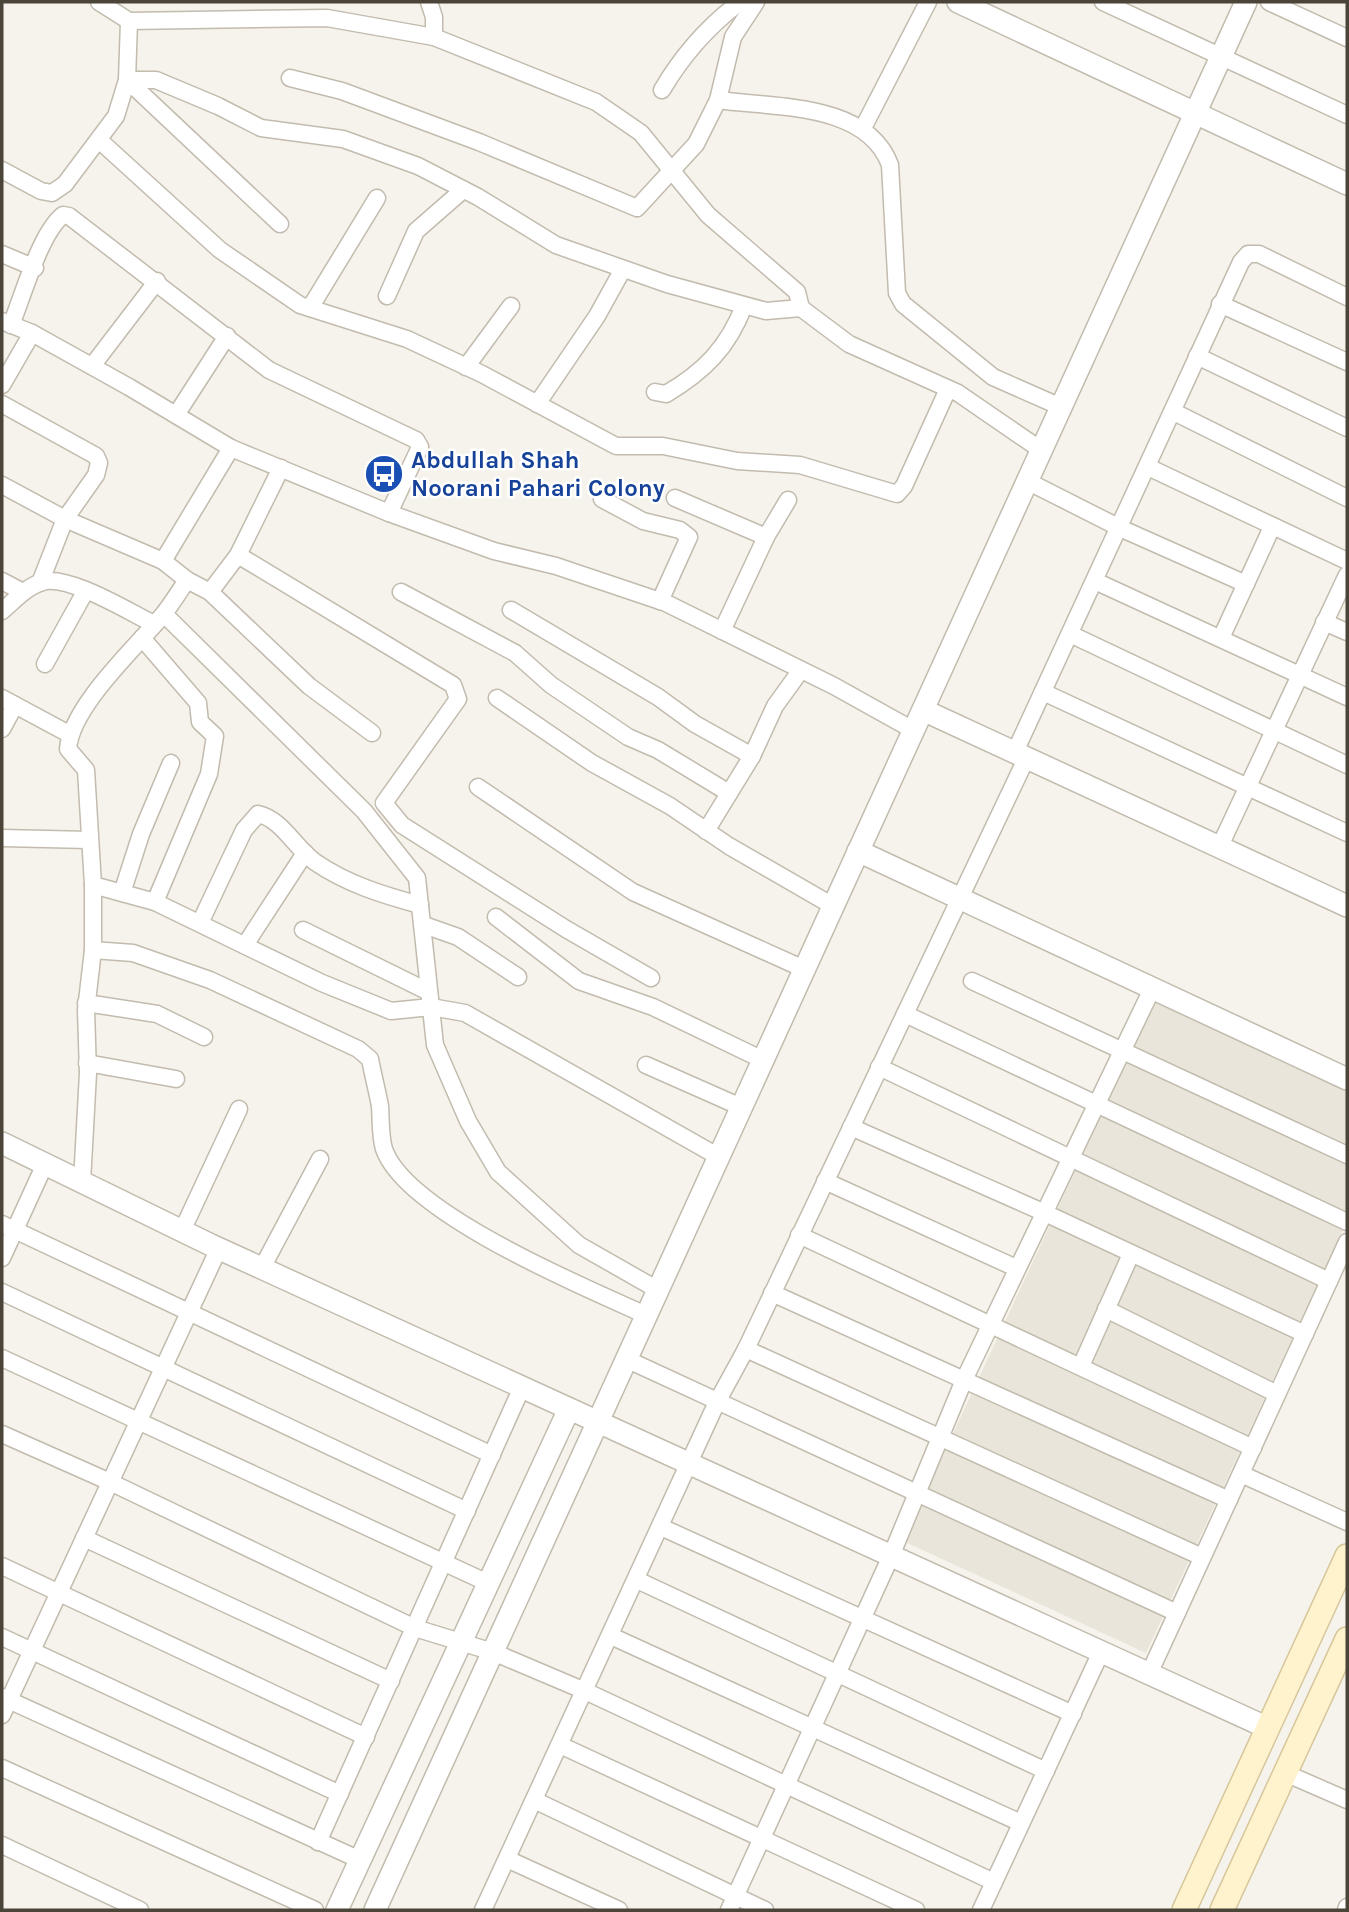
<svg xmlns="http://www.w3.org/2000/svg" width="1349" height="1912" font-family="Karla,sans-serif">
  <style>
    .residential { fill: #eae5da }
    .lines { fill: none; stroke-linecap: round; stroke-linejoin: round }
    .minor-casing { stroke: #c2bbae; stroke-width: 19 }
    .tertiary-casing { stroke: #c2bbae; stroke-width: 24 }
    .secondary-casing { stroke: #d6c79b; stroke-width: 26 }
    .minor { stroke: #fff; stroke-width: 16 }
    .tertiary { stroke: #fff; stroke-width: 21 }
    .secondary { stroke: #fff3cd; stroke-width: 23 }
    .labels { text-anchor: middle; dominant-baseline: central; stroke-width: 5; stroke-linejoin: round; paint-order: stroke }
    .transit-label { font-size: 24px; font-weight: bold; fill: #164399; stroke: #fff; text-anchor: start }
  </style>
  <rect width="100%" height="100%" fill="#f6f3ec"/>
  <polygon class="residential" points="1157,995 1347,1082 1347,1221 1146,1653 903,1541"/>
  <g class="lines">
    <g class="minor-casing">
      <g id="minor">
        <polyline points="99,2 129,21 327,18 434,37 596,102 641,133 708,215 797,292 801,308 849,344 958,393 1041,450"/>
        <polyline points="429,2 434,17 434,37"/>
        <polyline points="1103,2 1347,115"/>
        <polyline points="1269,2 1347,38"/>
        <polyline points="290,78 342,91 479,142 637,208 696,144 718,100 733,37 756,2"/>
        <polyline points="127,80 156,80 218,106 261,128 343,139 418,166 478,197 556,245 667,284 766,311 801,308"/>
        <polyline points="127,80 280,224"/>
        <path d="M662 90C683 54 707 27 740 2"/>
        <path d="M718 100C774 108 867 102 890 165L897 293 903 304 993 377 1061 407"/>
        <polyline points="863,128 928,2"/>
        <polyline points="99,140 220,250 300,305 407,339 482,374 616,446 663,446 737,461 800,465 897,494 904,486 948,389"/>
        <polyline points="2,170 41,191 52,193 65,184 116,116 127,80 129,21"/>
        <polyline points="2,254 35,268"/>
        <polyline points="387,296 416,231 463,190"/>
        <polyline points="1220,304 1347,362"/>
        <polyline points="310,308 377,198"/>
        <polyline points="2,321 32,333 129,387 231,448 389,513 494,551 556,566 666,603 834,686 913,730"/>
        <path d="M11 325C23 296 40 233 63 215L69 216 269 370 416 440 420 447 389 513"/>
        <polyline points="1197,356 1347,428"/>
        <polyline points="92,366 157,281"/>
        <polyline points="466,367 511,306"/>
        <polyline points="2,385 32,333"/>
        <path d="M655 392 666 394C705 371 728 347 744 306"/>
        <polyline points="2,404 96,456 99,463 96,475 65,519 40,583"/>
        <polyline points="537,404 597,316 623,269"/>
        <polyline points="1174,412 1347,498"/>
        <polyline points="176,415 227,336"/>
        <polyline points="1148,467 1347,561"/>
        <polyline points="1027,481 1120,528 1246,584"/>
        <polyline points="2,485 65,519 163,561 187,580 210,592 309,686 372,733"/>
        <polyline points="675,498 766,537"/>
        <polyline points="602,499 643,521 680,530 689,537 660,601"/>
        <polyline points="238,555 453,685 458,699 384,803 402,825 566,929 651,978"/>
        <polyline points="163,561 231,448"/>
        <polyline points="2,581 23,592"/>
        <polyline points="1095,581 1347,697"/>
        <polyline points="210,592 238,555 281,468"/>
        <polyline points="401,592 515,653 551,685 628,737 658,750 729,793"/>
        <polyline points="511,610 658,697 695,724 752,756"/>
        <path d="M2 611C14 601 26 587 42 582 68 574 129 612 154 624"/>
        <polyline points="164,614 364,811 417,878 435,1045 468,1121 498,1172 579,1245 658,1290"/>
        <polyline points="1324,622 1347,632"/>
        <polyline points="722,631 766,537 788,500"/>
        <polyline points="1070,634 1347,765"/>
        <polyline points="142,638 198,703 200,722 215,736 209,774 155,902"/>
        <polyline points="1221,638 1272,527"/>
        <polyline points="45,664 85,592"/>
        <polyline points="1043,692 1347,833"/>
        <polyline points="2,698 69,734"/>
        <polyline points="497,698 592,763 670,806 729,846 833,906"/>
        <polyline points="2,729 15,705"/>
        <polyline points="1014,754 1241,262 1248,254 1259,254 1347,297"/>
        <polyline points="478,787 633,892 804,969"/>
        <polyline points="706,831 752,756 775,706 801,670"/>
        <polyline points="2,838 89,840"/>
        <polyline points="1219,848 1347,575"/>
        <polyline points="93,885 155,902 322,983 391,1011 431,1007 465,1013 719,1157"/>
        <polyline points="122,893 141,834 171,763"/>
        <polyline points="496,917 579,981 653,1007 763,1060"/>
        <path d="M200 923 244 830 258 814C282 819 295 848 315 862 347 884 383 895 420 905"/>
        <polyline points="424,925 458,937 518,977"/>
        <polyline points="303,930 427,991"/>
        <polyline points="245,945 305,853"/>
        <path d="M93 950 133 953 210 980 358 1049 370 1059C373 1075 377 1090 380 1106 381 1119 380 1136 384 1149 406 1213 586 1288 646 1315"/>
        <polyline points="972,981 1347,1155"/>
        <polyline points="86,1003 157,1014 204,1037"/>
        <polyline points="905,1014 1347,1222"/>
        <polyline points="87,1063 176,1079"/>
        <polyline points="646,1065 741,1107"/>
        <polyline points="879,1067 1329,1281"/>
        <polyline points="851,1127 1045,1213 1305,1334"/>
        <polyline points="825,1181 1016,1268"/>
        <path d="M82 1182 88 1073 86 1010 93 950V885L86 770 68 749C71 707 134 649 162 616 171 605 179 592 187 580"/>
        <polyline points="2,1224 492,1455"/>
        <polyline points="182,1231 239,1109"/>
        <polyline points="799,1235 1253,1448"/>
        <polyline points="2,1258 45,1164"/>
        <polyline points="262,1268 320,1159"/>
        <polyline points="2,1292 467,1511"/>
        <polyline points="772,1293 1229,1500"/>
        <polyline points="1106,1309 1277,1394"/>
        <polyline points="746,1349 1202,1557"/>
        <polyline points="2,1358 488,1583"/>
        <polyline points="626,1359 1177,1613"/>
        <polyline points="1081,1366 1131,1254"/>
        <polyline points="2,1434 110,1482 415,1628 493,1652 585,1691 994,1882"/>
        <polyline points="1241,1474 1347,1522"/>
        <polyline points="661,1527 1073,1714"/>
        <polyline points="84,1538 391,1681"/>
        <polyline points="2,1566 366,1737"/>
        <polyline points="637,1580 1046,1771"/>
        <polyline points="611,1636 1021,1823"/>
        <polyline points="2,1637 340,1794"/>
        <polyline points="1149,1674 1347,1242"/>
        <polyline points="2,1697 360,1860"/>
        <polyline points="2,1715 219,1248"/>
        <polyline points="560,1745 916,1910"/>
        <polyline points="2,1768 315,1910"/>
        <polyline points="1285,1773 1347,1800"/>
        <polyline points="534,1800 765,1910"/>
        <polyline points="318,1842 522,1387"/>
        <polyline points="2,1845 140,1910"/>
        <polyline points="507,1859 619,1910"/>
        <polyline points="483,1910 717,1402 746,1349 1026,759"/>
        <polyline points="729,1910 891,1556 964,1380 1152,989"/>
        <polyline points="981,1910 1101,1652"/>
        <polyline points="1346,1910 1347,1907"/>
      </g>
    </g>
    <g class="tertiary-casing">
      <g id="tertiary">
        <polyline points="958,2 1347,184"/>
        <polyline points="923,710 1347,906"/>
        <polyline points="858,851 1347,1079"/>
        <polyline points="2,1143 211,1245 1268,1728"/>
        <polyline points="337,1910 569,1409"/>
        <polyline points="375,1910 1246,2"/>
      </g>
    </g>
    <g class="secondary-casing">
      <g id="secondary">
        <polyline points="1184,1910 1347,1556"/>
        <polyline points="1222,1910 1347,1639"/>
      </g>
    </g>
    <use href="#minor" class="minor"/>
    <use href="#tertiary" class="tertiary"/>
    <use href="#secondary" class="secondary"/>
  </g>
  <defs>
    <g id="bus-disc" transform="scale(2.0125)"><circle r="9.5" fill="#1a4fb4" stroke="#fff"/><path d="M-5-6H5V4H4V6H2V4H-2V6H-4V4H-5ZM-3.5-4V0h7V-4ZM-3.5 1.2v1.5H-2V1.2ZM2 1.2v1.5H3.5V1.2Z" fill="#fff"/></g>
  </defs>
  <g fill-rule="evenodd">
    <use href="#bus-disc" x="384" y="474"/>
  </g>
  <g class="labels">
    <g class="transit-label">
      <text x="411" y="460">Abdullah Shah<tspan x="411" dy="28">Noorani Pahari Colony</tspan></text>
    </g>
  </g>
  <rect width="1349" height="1912" fill="none" stroke="#4b4439" stroke-width="7"/>
</svg>
